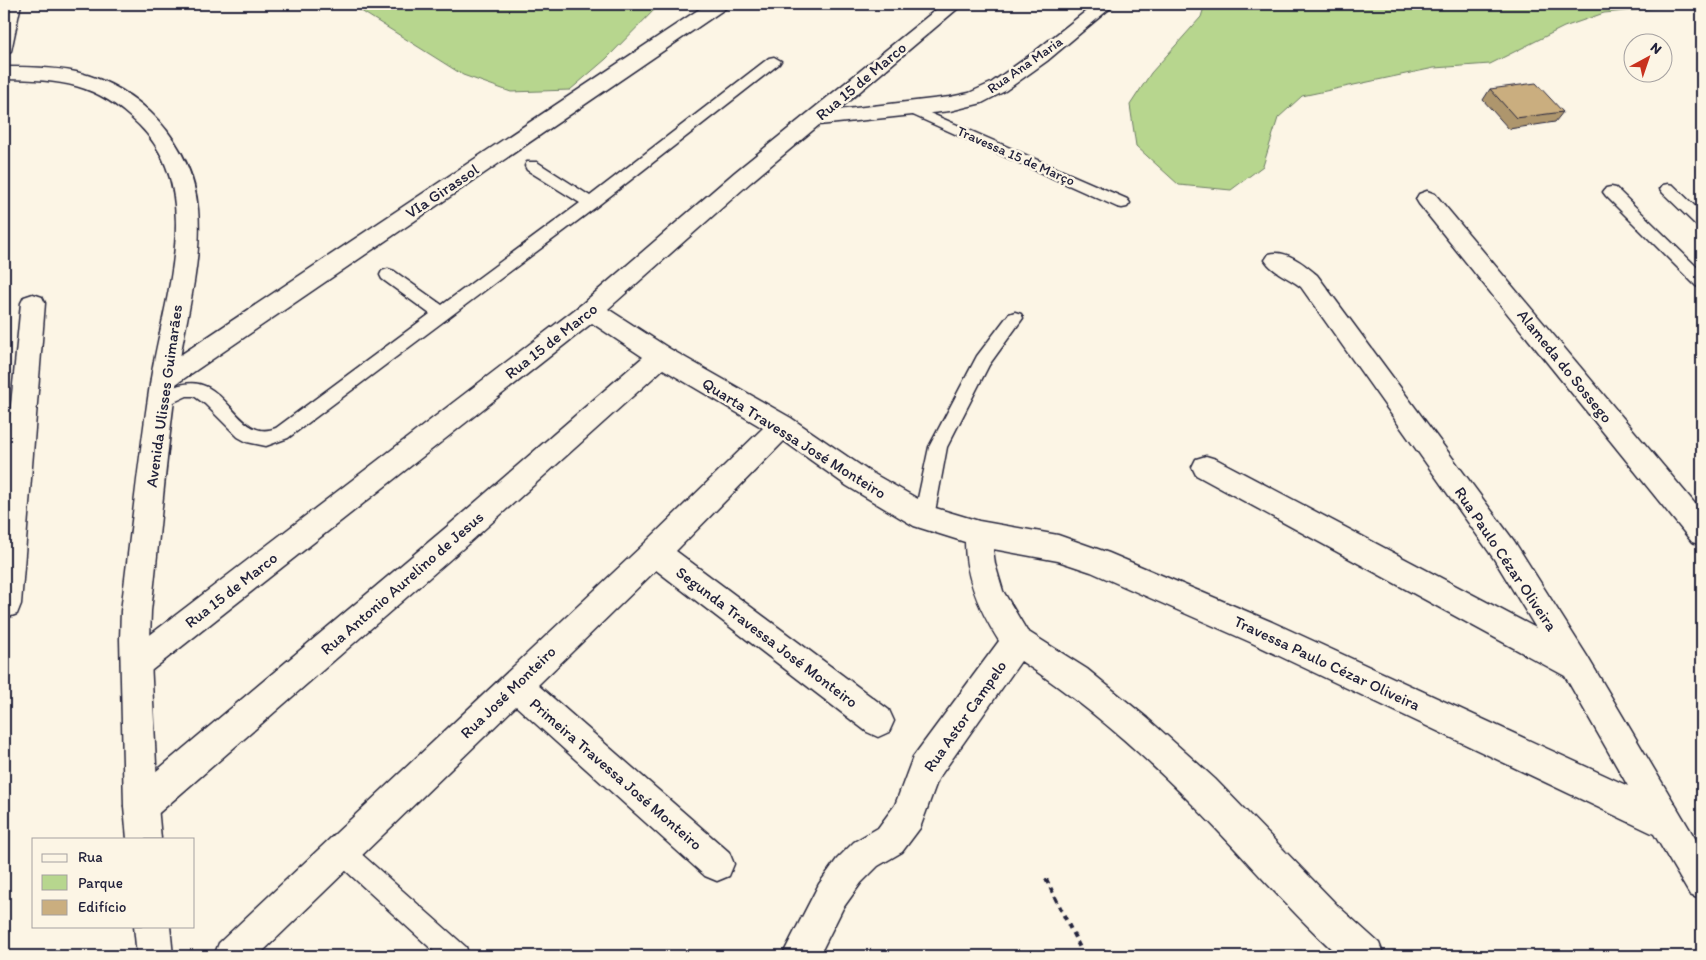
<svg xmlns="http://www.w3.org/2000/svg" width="1706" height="960" font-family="Itim,sans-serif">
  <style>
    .green { fill: #b7d68e; stroke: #6c7c64 }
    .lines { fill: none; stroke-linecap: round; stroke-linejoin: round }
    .service-casing { stroke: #22223b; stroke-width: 3 }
    .minor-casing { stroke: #22223b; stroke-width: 3 }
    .secondary-casing { stroke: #22223b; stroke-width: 3 }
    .path { stroke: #22223b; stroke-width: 4; stroke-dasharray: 5.5 4.5; stroke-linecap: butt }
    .service { fill: #fcf5e5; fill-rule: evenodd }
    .minor { fill: #fcf5e5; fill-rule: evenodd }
    .secondary { fill: #fcf5e5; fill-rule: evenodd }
    .wall { fill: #ae966d; stroke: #22223b }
    .building { fill: #caae7f; stroke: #22223b }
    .labels { text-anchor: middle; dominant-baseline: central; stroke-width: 5; stroke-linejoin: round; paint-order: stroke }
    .far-street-label { font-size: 14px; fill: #22223b; stroke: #fcf5e5 }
    .street-label { font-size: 16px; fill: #22223b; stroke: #fcf5e5 }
  </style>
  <rect width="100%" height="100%" fill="#fcf5e5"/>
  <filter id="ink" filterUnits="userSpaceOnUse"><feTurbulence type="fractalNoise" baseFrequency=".02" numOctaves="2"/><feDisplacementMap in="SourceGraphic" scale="10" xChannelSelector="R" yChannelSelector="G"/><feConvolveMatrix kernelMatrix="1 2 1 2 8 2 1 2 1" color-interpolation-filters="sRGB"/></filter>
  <g filter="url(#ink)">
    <g class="green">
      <polygon points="350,4 660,4 606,59 570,90 511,92 463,75"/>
      <polygon points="1205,4 1702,4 1604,13 1564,27 1490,64 1434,68 1302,96 1278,118 1263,166 1231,190 1179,185 1136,146 1130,105 1151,73 1201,17"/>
    </g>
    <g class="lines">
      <g class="service-casing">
        <g id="service">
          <polygon points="9,4 21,4 11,51 4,55 4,24"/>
          <path d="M774 57 781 61 779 64 596 207 288 438 266 446 247 442 238 437 205 404 194 396H187L161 408 155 406 152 401C156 393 166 390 174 387 227 365 234 445 276 428L430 314 382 279 380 275 382 271 388 269 394 271 442 305 580 203 527 170 525 166 527 162H537L590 196 769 58Z"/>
          <polygon points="909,104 1127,199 1130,203 1127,207 1122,208 1117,207 904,111 902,108 904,105"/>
          <polygon points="1668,184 1673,185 1702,213 1702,227 1697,226 1663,193 1660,189 1663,185"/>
          <polygon points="1611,187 1616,188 1702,272 1702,288 1696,286 1606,196 1603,192 1606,188"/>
          <polygon points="1015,312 1021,314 1023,318 989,365 947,447 934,517 931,523 924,525 917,523 914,517 929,447 977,356 1009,314"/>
          <polygon points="341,839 349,843 466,947 469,956 439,956 333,859 329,851 333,843"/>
        </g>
      </g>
      <g class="minor-casing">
        <g id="minor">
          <polygon points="707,4 728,4 726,8 173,386 164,389 155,386 151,379 155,372"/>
          <path d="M943 4H963L838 110 950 97 969 93 991 83 1033 53 1095 4H1115L1047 61 1005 91 982 103 950 111 819 125 751 182 608 309 670 349 791 418 867 470 932 507 979 521 1058 535 1109 553 1272 622 1628 786 1565 676 1196 475 1192 467 1196 459 1206 456 1216 459 1536 628 1494 559 1301 287C1290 278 1272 272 1265 260L1269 254C1286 249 1304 264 1317 275L1514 541 1587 656 1702 850V900L1690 895 1654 834 1250 642 1091 572 1058 561 993 549 995 564 1003 591 1027 631 1087 669 1147 718 1215 779 1338 906 1379 943 1384 956H1339C1287 909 1242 854 1192 804 1140 751 1083 702 1021 661L938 779 920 828 902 852 878 866 861 883 843 908 819 956H782L819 884 837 859 854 842 878 828 895 805 913 757 999 641C980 611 965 578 965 542L914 526 847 486 784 441 676 551 889 710 894 721 889 732 878 737 867 732 656 570 538 685 729 852 734 864 729 876 717 881 705 876 516 706 258 956H214L219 943 645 543 763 428 663 369 469 543 153 818 141 823 129 818 124 806 129 794 449 525 643 357 592 323 147 674 136 679 125 674 121 664 125 654 582 304 735 172Z"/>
          <polygon points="1427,191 1435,194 1702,512 1702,545 1692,542 1419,204 1416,199 1419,194"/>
          <polygon points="33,294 42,297 45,303 21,604 17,614 6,618 4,617 4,476 21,303 24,297"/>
        </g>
      </g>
      <g class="secondary-casing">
        <g id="secondary">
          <path d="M4 67C28 67 52 67 76 72 140 87 192 142 198 209 203 265 184 323 177 378 166 455 160 533 151 611L150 639 158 806 161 839H127L124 806 120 639 121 611C131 533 139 455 151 378 164 297 206 192 139 125 96 82 61 80 4 79Z"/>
          <polygon points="134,926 170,926 173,956 137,956"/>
        </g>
      </g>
      <polyline class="path" points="1046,879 1084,956"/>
      <use href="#service" class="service"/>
      <use href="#minor" class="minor"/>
      <use href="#secondary" class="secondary"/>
    </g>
    <polygon class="wall" points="1490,89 1563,112 1555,122 1509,129 1483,100"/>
    <polygon class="building" points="1536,83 1563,112 1516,118 1490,89"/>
  </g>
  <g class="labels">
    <g class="far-street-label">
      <text transform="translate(1025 65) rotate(-35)">Rua Ana Maria</text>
      <text transform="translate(1016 156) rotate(24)">Travessa 15 de Março</text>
    </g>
    <g class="street-label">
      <text transform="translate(861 81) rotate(-40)">Rua 15 de Marco</text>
      <text transform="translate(442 191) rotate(-34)">VIa Girassol</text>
      <text transform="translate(551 341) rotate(-38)">Rua 15 de Marco</text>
      <text transform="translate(1565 366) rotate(51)">Alameda do Sossego</text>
      <text transform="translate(164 396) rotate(-82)">Avenida Ulisses Guimarães</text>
      <text transform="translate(794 438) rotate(32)">Quarta Travessa José Monteiro</text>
      <text transform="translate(1506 559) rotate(56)">Rua Paulo Cézar Oliveira</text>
      <text transform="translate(402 583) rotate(-41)">Rua Antonio Aurelino de Jesus</text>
      <text transform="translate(231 590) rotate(-38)">Rua 15 de Marco</text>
      <text transform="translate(767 637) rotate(37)">Segunda Travessa José Monteiro</text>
      <text transform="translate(1327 663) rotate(25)">Travessa Paulo Cézar Oliveira</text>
      <text transform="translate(508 692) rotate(-44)">Rua José Monteiro</text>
      <text transform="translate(965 716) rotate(-55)">Rua Astor Campelo</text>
      <text transform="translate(616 774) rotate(41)">Primeira Travessa José Monteiro</text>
    </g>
  </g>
  <rect width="1706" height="960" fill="none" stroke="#fcf5e5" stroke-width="20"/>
  <rect x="10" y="10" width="1686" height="940" fill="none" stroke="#22223b" stroke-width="2" filter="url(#ink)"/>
  <rect x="32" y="838" width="162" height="90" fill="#fcf5e5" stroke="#a5a1a1"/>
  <rect x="42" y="854" width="25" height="8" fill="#fcf5e5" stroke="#a5a1a1"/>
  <text x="78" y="862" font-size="15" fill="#22223b">Rua</text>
  <rect x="42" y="875" width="25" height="15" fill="#b7d68e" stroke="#a5a1a1"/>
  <text x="78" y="888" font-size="15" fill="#22223b">Parque</text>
  <rect x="42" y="900" width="25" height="15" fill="#caae7f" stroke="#a5a1a1"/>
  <text x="78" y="912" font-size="15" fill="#22223b">Edifício</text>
  <g transform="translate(1648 58) rotate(40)"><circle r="24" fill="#fcf5e5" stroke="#a5a1a1"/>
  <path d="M0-4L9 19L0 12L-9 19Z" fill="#c8321e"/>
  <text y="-8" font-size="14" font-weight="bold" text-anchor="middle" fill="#22223b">N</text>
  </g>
</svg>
